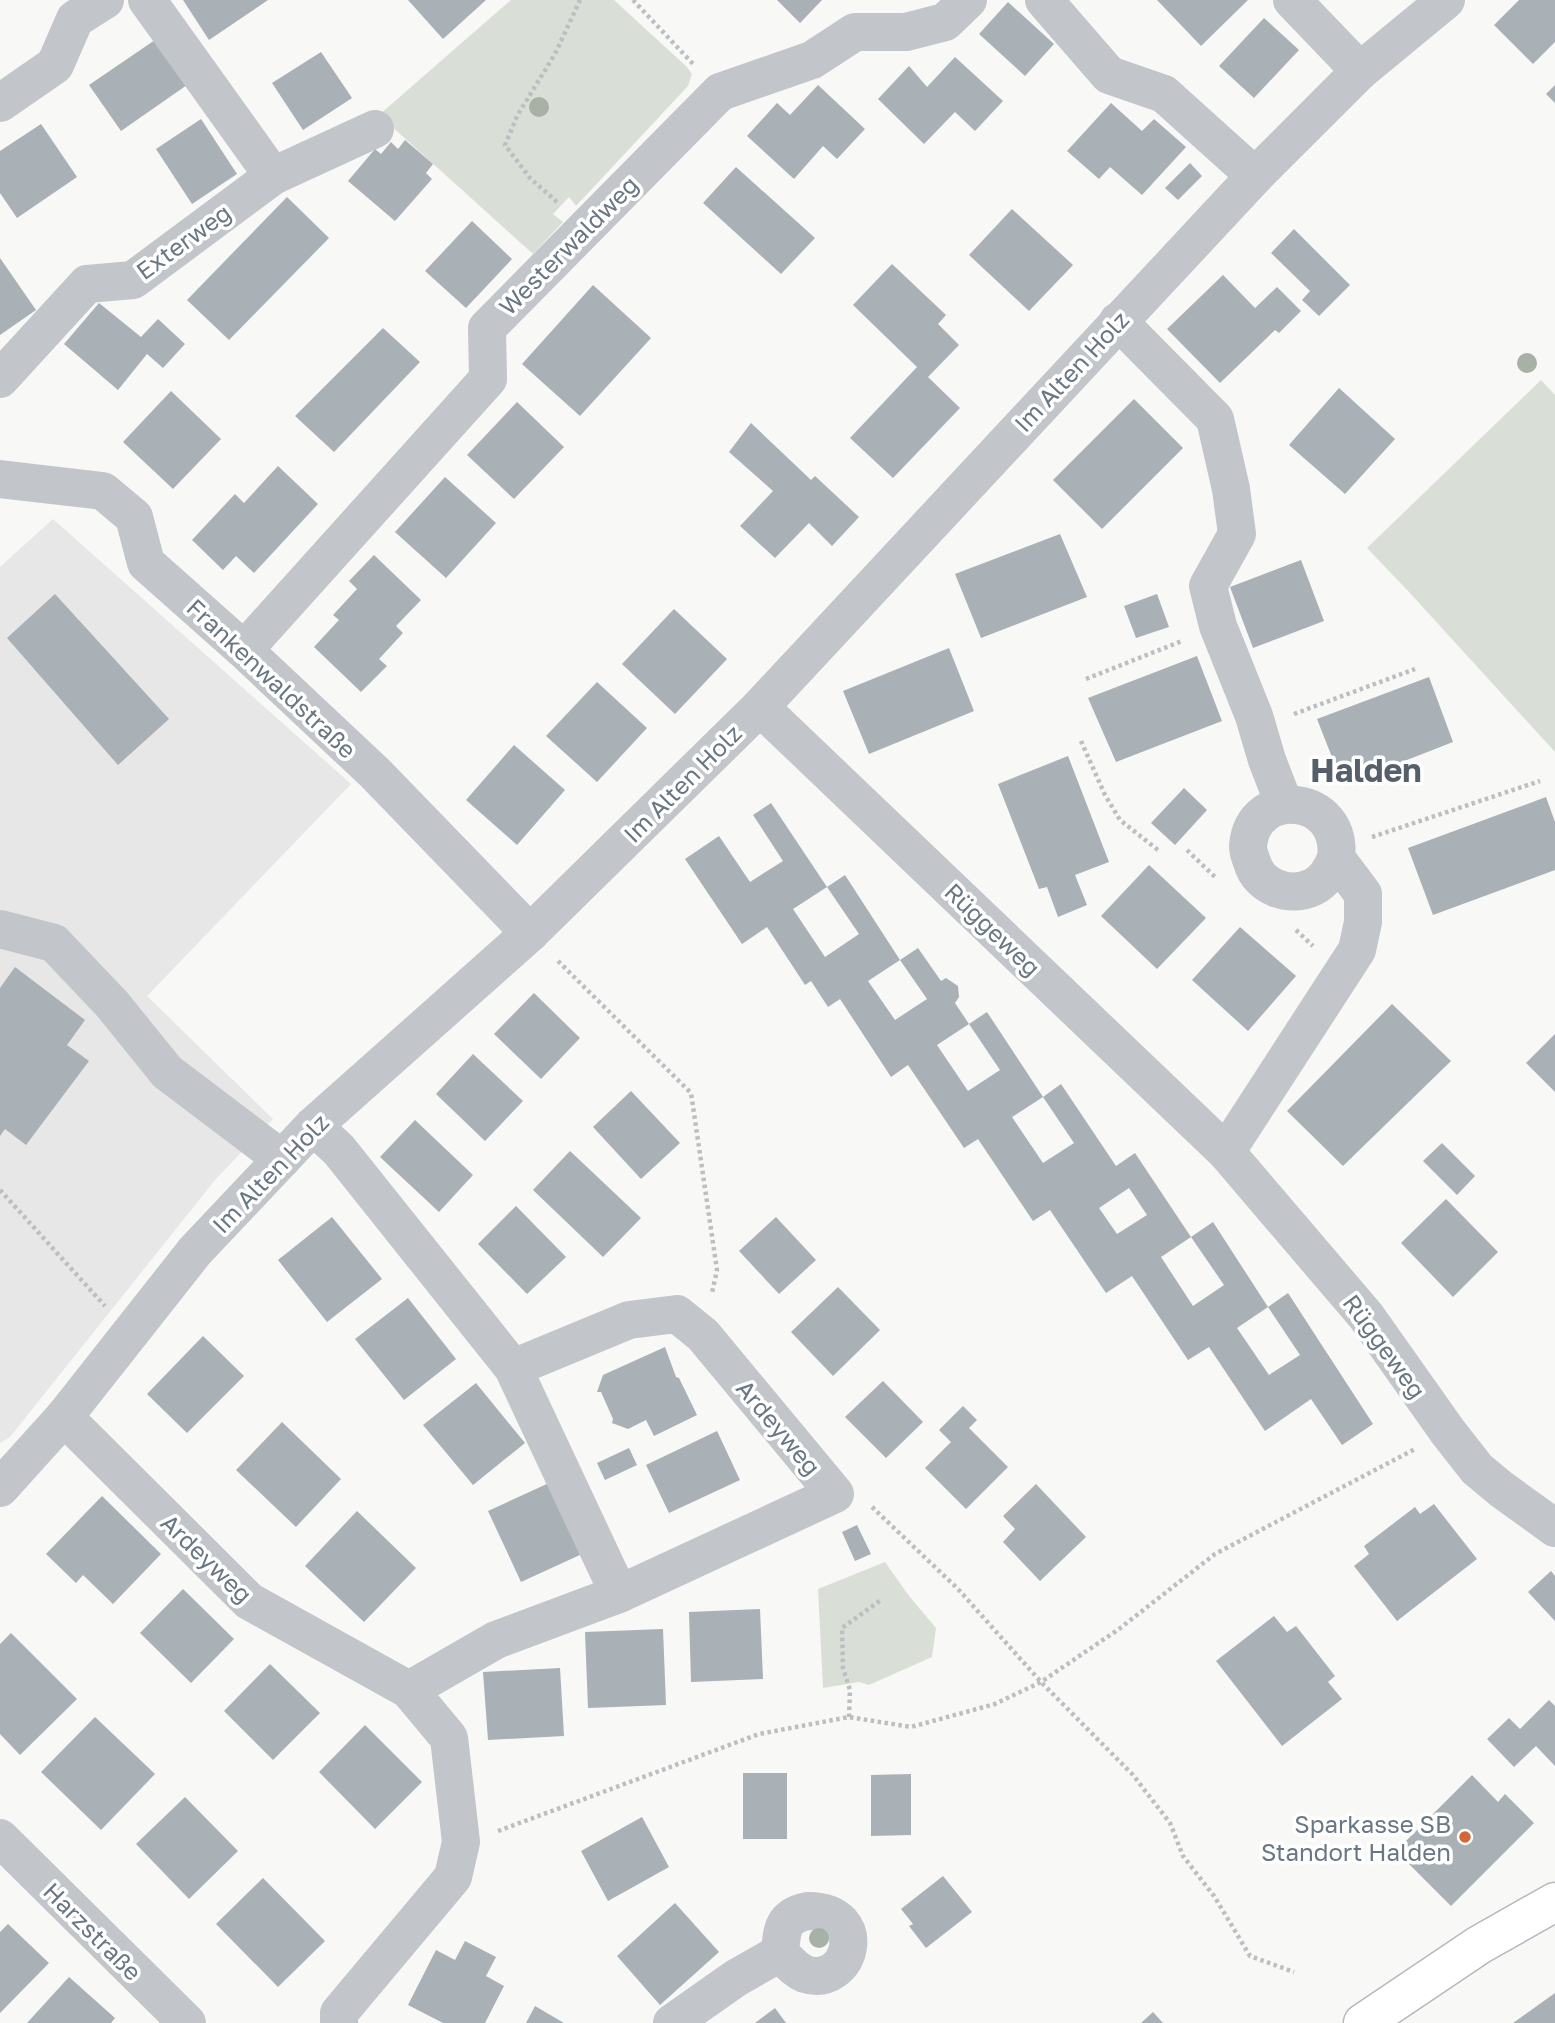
<svg xmlns="http://www.w3.org/2000/svg" width="1555" height="2023" font-family="'Golos Text',sans-serif">
  <style>
    .built { fill: #e6e7e6 }
    .green { fill: #d9dfd7 }
    .building { fill: #a9b0b6; fill-rule: evenodd }
    .lines { fill: none; stroke-linecap: round; stroke-linejoin: round }
    .major-casing { stroke: #b5b9bd; stroke-width: 41 }
    .path { stroke: #bcbec1; stroke-width: 4.5; stroke-dasharray: 3.5 3.5; stroke-linecap: butt }
    .minor { stroke: #c2c5c9; stroke-width: 38 }
    .major { stroke: #fff; stroke-width: 38 }
    .tree { fill: #a8b1a6 }
    .poi-dot { fill: #d66637; stroke: #fff; stroke-width: 2.5 }
    .labels { text-anchor: middle; dominant-baseline: central; stroke-width: 7; stroke-linejoin: round; paint-order: stroke }
    .street-label { font-size: 24px; fill: #697784; stroke: #fff }
    .poi-label { font-size: 24px; fill: #697784; stroke: #fff; text-anchor: end }
    .district-label { font-size: 32px; font-weight: bold; fill: #57606a; stroke: #fff }
  </style>
  <rect width="100%" height="100%" fill="#f8f8f6"/>
  <polygon class="built" points="53,519 351,784 147,996 273,1119 215,1180 10,1437 0,1443 0,567"/>
  <g class="green">
    <polygon points="511,0 614,0 687,67 692,74 688,86 576,206 569,197 553,214 563,222 533,254 379,115"/>
    <polygon points="1541,380 1555,395 1555,752 1409,592 1367,548"/>
    <polygon points="885,1562 909,1596 936,1628 932,1657 869,1685 859,1682 823,1688 818,1589"/>
  </g>
  <g class="building">
    <polygon points="183,0 268,0 209,40"/>
    <polygon points="408,0 486,0 443,39"/>
    <polygon points="777,0 822,0 800,23"/>
    <polygon points="1157,0 1248,0 1201,46"/>
    <polygon points="1519,0 1555,0 1555,42 1533,64 1494,25"/>
    <polygon points="1008,2 1054,44 1025,76 979,34"/>
    <polygon points="1264,18 1299,50 1254,98 1219,66"/>
    <polygon points="155,40 187,85 121,131 89,85"/>
    <polygon points="321,52 352,98 303,130 272,83"/>
    <polygon points="955,57 1003,101 975,131 955,112 924,144 878,99 909,66 927,87"/>
    <polygon points="818,85 865,129 837,159 823,146 794,179 747,136 777,103 790,115"/>
    <polygon points="1555,85 1555,103 1546,94"/>
    <polygon points="1111,103 1142,131 1154,119 1186,147 1142,195 1110,167 1099,179 1067,151"/>
    <polygon points="201,119 237,174 192,204 156,149"/>
    <polygon points="41,124 77,177 17,218 0,193 0,151"/>
    <polygon points="405,140 433,164 426,173 432,179 395,221 348,181 375,149 381,154 391,142 398,149"/>
    <polygon points="1190,163 1202,176 1178,200 1165,188"/>
    <polygon points="736,167 815,238 781,274 703,203"/>
    <polygon points="287,197 329,238 229,340 187,300"/>
    <polygon points="1012,209 1073,265 1029,311 969,255"/>
    <polygon points="472,221 512,259 466,308 425,271"/>
    <polygon points="1294,229 1350,285 1319,316 1302,300 1310,291 1271,253"/>
    <polygon points="0,258 36,310 0,335"/>
    <polygon points="892,264 946,315 938,324 959,345 928,377 960,408 893,478 850,438 917,367 853,305"/>
    <polygon points="1223,275 1255,308 1277,287 1301,311 1279,333 1275,330 1220,383 1167,329"/>
    <polygon points="593,285 651,338 580,416 522,364"/>
    <polygon points="99,303 141,337 158,319 185,344 163,368 147,354 118,390 64,344"/>
    <polygon points="383,328 420,362 334,452 295,416"/>
    <polygon points="1339,388 1395,439 1345,494 1289,445"/>
    <polygon points="171,391 221,439 173,489 123,442"/>
    <polygon points="1134,399 1183,448 1102,529 1053,480"/>
    <polygon points="517,402 564,447 514,499 467,455"/>
    <polygon points="751,423 811,480 815,476 859,517 832,546 809,523 775,558 740,526 773,491 729,452"/>
    <polygon points="278,466 318,504 254,573 236,556 223,570 192,540 235,494 244,503"/>
    <polygon points="445,477 496,523 446,578 395,532"/>
    <polygon points="1060,534 1087,597 981,638 955,574"/>
    <polygon points="374,555 421,600 396,626 403,633 379,659 387,666 361,692 314,647 339,620 333,615 357,589 349,581"/>
    <polygon points="1301,560 1324,621 1253,648 1230,587"/>
    <polygon points="55,594 169,719 118,765 7,638"/>
    <polygon points="1157,594 1169,627 1136,638 1124,606"/>
    <polygon points="674,609 727,659 675,714 622,664"/>
    <polygon points="949,648 974,711 869,754 843,691"/>
    <polygon points="1197,656 1222,721 1116,762 1088,698"/>
    <polygon points="1429,677 1453,742 1343,785 1317,719"/>
    <polygon points="597,682 647,728 597,782 546,736"/>
    <polygon points="514,745 565,790 517,845 466,800"/>
    <polygon points="1068,756 1109,862 1075,875 1087,905 1058,917 1047,887 1039,889 998,784"/>
    <polygon points="1184,788 1207,810 1175,845 1151,823"/>
    <polygon points="1546,797 1555,822 1555,870 1433,915 1408,848"/>
    <path d="M771 803 827 887 793 909 825 957 859 934 827 887 845 875 900 960 868 981 895 1020 927 999 900 960 918 948 941 981 946 978 958 986 959 997 955 1003 969 1024 987 1012 1043 1097 1012 1117 1043 1163 1074 1143 1043 1097 1061 1084 1116 1166 1135 1153 1191 1237 1161 1257 1193 1306 1224 1285 1191 1237 1213 1222 1268 1307 1237 1328 1269 1375 1300 1355 1268 1307 1288 1293 1373 1424 1342 1445 1311 1399 1265 1431 1209 1347 1188 1360 1132 1276 1106 1293 1050 1210 1033 1221 978 1139 964 1148 908 1065 891 1077 840 999 828 1007 811 981 805 985 767 927 742 944 685 859 719 836 750 882 783 861 753 815ZM969 1024 1000 1070 968 1091 937 1045ZM1129 1188 1147 1215 1117 1234 1099 1208Z"/>
    <polygon points="1149,865 1206,918 1157,969 1101,916"/>
    <polygon points="1240,927 1296,976 1248,1031 1192,980"/>
    <polygon points="15,967 85,1020 67,1045 89,1061 26,1145 5,1129 0,1136 0,988"/>
    <polygon points="534,993 580,1038 541,1079 494,1034"/>
    <polygon points="1392,1004 1451,1061 1343,1166 1287,1111"/>
    <polygon points="1555,1034 1555,1092 1526,1063"/>
    <polygon points="473,1054 523,1101 485,1141 436,1094"/>
    <polygon points="631,1091 680,1143 641,1179 593,1127"/>
    <polygon points="415,1120 473,1175 439,1212 380,1157"/>
    <polygon points="1442,1143 1475,1176 1457,1195 1423,1161"/>
    <polygon points="570,1151 641,1218 603,1257 533,1190"/>
    <polygon points="1446,1199 1498,1252 1453,1297 1401,1243"/>
    <polygon points="516,1206 566,1257 527,1294 478,1244"/>
    <polygon points="332,1217 382,1279 327,1322 278,1260"/>
    <polygon points="776,1217 816,1260 779,1294 739,1251"/>
    <polygon points="838,1287 880,1330 833,1376 791,1332"/>
    <polygon points="408,1298 456,1359 404,1400 355,1339"/>
    <polygon points="203,1336 244,1376 187,1433 147,1394"/>
    <polygon points="665,1347 676,1377 679,1378 697,1415 654,1436 646,1420 628,1429 612,1423 613,1419 601,1392 597,1392 603,1375"/>
    <polygon points="883,1381 923,1422 886,1458 845,1417"/>
    <polygon points="476,1383 525,1443 473,1485 423,1425"/>
    <polygon points="963,1406 977,1420 969,1428 1008,1467 966,1509 925,1468 951,1442 939,1430"/>
    <polygon points="282,1422 341,1479 296,1527 236,1470"/>
    <polygon points="717,1431 740,1480 669,1513 646,1465"/>
    <polygon points="629,1448 637,1465 605,1480 597,1463"/>
    <polygon points="549,1483 582,1554 521,1582 488,1511"/>
    <polygon points="1036,1484 1086,1537 1040,1581 1003,1542 1015,1529 1003,1516"/>
    <polygon points="102,1496 161,1554 113,1604 83,1575 76,1583 46,1554"/>
    <polygon points="1434,1504 1477,1559 1397,1621 1354,1566 1369,1554 1364,1546 1415,1507 1420,1514"/>
    <polygon points="357,1511 416,1568 364,1622 305,1566"/>
    <polygon points="857,1525 871,1554 855,1561 842,1532"/>
    <polygon points="1551,1571 1555,1576 1555,1621 1528,1592"/>
    <polygon points="183,1589 234,1639 191,1683 140,1633"/>
    <polygon points="760,1609 763,1679 691,1682 689,1612"/>
    <polygon points="1274,1616 1287,1632 1296,1626 1335,1676 1328,1682 1342,1699 1282,1746 1216,1661"/>
    <polygon points="663,1629 666,1705 588,1708 585,1632"/>
    <polygon points="11,1633 77,1699 20,1755 0,1734 0,1644"/>
    <polygon points="270,1664 320,1713 273,1760 224,1711"/>
    <polygon points="560,1668 564,1736 488,1740 483,1672"/>
    <polygon points="1549,1700 1555,1706 1555,1766 1536,1746 1514,1767 1487,1739 1509,1718 1520,1729"/>
    <polygon points="95,1717 155,1774 101,1830 41,1772"/>
    <polygon points="365,1725 422,1782 375,1829 319,1772"/>
    <rect x="743" y="1773" width="44" height="66"/>
    <polygon points="911,1774 911,1835 871,1836 871,1775"/>
    <polygon points="1472,1775 1498,1802 1505,1794 1534,1823 1451,1906 1396,1851"/>
    <polygon points="185,1797 238,1851 189,1899 136,1844"/>
    <polygon points="642,1817 669,1867 608,1901 581,1851"/>
    <polygon points="943,1876 972,1912 926,1948 909,1926 913,1924 901,1909"/>
    <polygon points="263,1878 325,1941 278,1987 216,1924"/>
    <polygon points="675,1903 719,1952 660,2005 617,1956"/>
    <polygon points="8,1924 49,1963 0,2013 0,1932"/>
    <polygon points="465,1941 496,1957 486,1976 504,1986 485,2023 443,2023 408,2005 436,1950 455,1960"/>
    <polygon points="69,1977 115,2018 111,2023 27,2023"/>
    <polygon points="1555,1993 1555,2023 1513,2023"/>
    <polygon points="535,2006 564,2023 526,2023"/>
    <polygon points="775,2008 786,2023 755,2023"/>
    <polygon points="1153,2012 1163,2023 1141,2023"/>
  </g>
  <g class="lines">
    <g class="major-casing">
      <polyline id="major" points="1363,2023 1479,1945 1555,1902"/>
    </g>
    <g class="path">
      <polyline points="633,0 695,66"/>
      <polyline points="557,202 530,178 505,145 517,116 555,54 580,0"/>
      <polyline points="1086,679 1182,641"/>
      <polyline points="1294,714 1415,669"/>
      <polyline points="1081,741 1105,795 1120,820 1158,850"/>
      <polyline points="1372,837 1540,781"/>
      <polyline points="1187,850 1215,877"/>
      <polyline points="1296,930 1313,946"/>
      <polyline points="558,961 691,1093 717,1270 712,1293"/>
      <polyline points="0,1190 105,1306"/>
      <polyline points="872,1507 958,1589 1041,1682 1133,1775 1170,1823 1183,1856 1214,1896 1250,1956 1294,1972"/>
      <polyline points="849,1717 850,1690 843,1668 842,1628 881,1600"/>
      <polyline points="498,1831 759,1734 849,1717 911,1727 995,1704 1041,1682 1119,1629 1215,1554 1415,1449"/>
    </g>
    <g class="minor">
      <polyline points="147,0 273,176"/>
      <polyline points="1044,0 1109,75 1164,94 1255,176"/>
      <polyline points="1292,0 1360,71"/>
      <polyline points="0,103 55,65 75,19 105,0"/>
      <polyline points="1118,321 1215,419 1231,489 1237,534 1208,586 1218,626 1254,716 1267,760 1284,804"/>
      <polyline points="0,379 87,284 133,280 273,176 375,129"/>
      <polyline points="0,479 103,491 134,517 146,563 244,650 375,773 530,933"/>
      <polyline points="244,650 488,379 487,328 720,92 812,60 855,32 906,32 945,22 968,0"/>
      <polyline points="760,707 1226,1152 1366,1316 1448,1432 1477,1469 1501,1489 1555,1528"/>
      <polyline points="0,929 54,943 112,1004 167,1072 282,1159"/>
      <polyline points="313,1126 339,1150 513,1368 619,1594 835,1494 703,1335 677,1314 629,1320 513,1368"/>
      <path d="M1226 1152 1357 950 1363 922V894L1336 858C1344 794 1253 785 1248 846 1248 851 1250 857 1252 862 1259 888 1290 898 1313 887 1324 882 1332 869 1336 858"/>
      <polyline points="64,1417 249,1601 409,1690 496,1640 619,1594"/>
      <polyline points="0,1488 64,1417 195,1251 313,1126 530,933 760,707 1255,176 1360,71 1446,0"/>
      <polyline points="0,1838 187,2023"/>
      <path d="M808 1911C873 1911 850 1989 805 1974 795 1970 788 1961 780 1953 782 1930 782 1916 808 1911Z"/>
      <polyline points="339,2023 339,2013 453,1877 461,1842 449,1738 409,1690"/>
      <polyline points="672,2023 736,1978 780,1953"/>
    </g>
    <use href="#major" class="major"/>
  </g>
  <g class="tree">
    <circle cx="539" cy="107" r="10"/>
    <circle cx="1527" cy="363" r="10"/>
    <circle cx="819" cy="1938" r="10"/>
  </g>
  <circle class="poi-dot" cx="1465" cy="1837" r="7"/>
  <g class="labels">
    <g class="street-label">
      <text transform="translate(183 241) rotate(-36)">Exterweg</text>
      <text transform="translate(568 245) rotate(-45)">Westerwaldweg</text>
      <text transform="translate(1071 371) rotate(-47)">Im Alten Holz</text>
      <text transform="translate(272 678) rotate(43)">Frankenwaldstraße</text>
      <text transform="translate(682 783) rotate(-45)">Im Alten Holz</text>
      <text transform="translate(993 929) rotate(44)">Rüggeweg</text>
      <text transform="translate(270 1173) rotate(-46)">Im Alten Holz</text>
      <text transform="translate(1385 1346) rotate(54)">Rüggeweg</text>
      <text transform="translate(779 1427) rotate(50)">Ardeyweg</text>
      <text transform="translate(207 1558) rotate(44)">Ardeyweg</text>
      <text transform="translate(93 1931) rotate(45)">Harzstraße</text>
    </g>
    <g class="poi-label">
      <text x="1451" y="1823">Sparkasse SB<tspan x="1451" dy="28">Standort Halden</tspan></text>
    </g>
    <g class="district-label">
      <text x="1366" y="770">Halden</text>
    </g>
  </g>
</svg>
